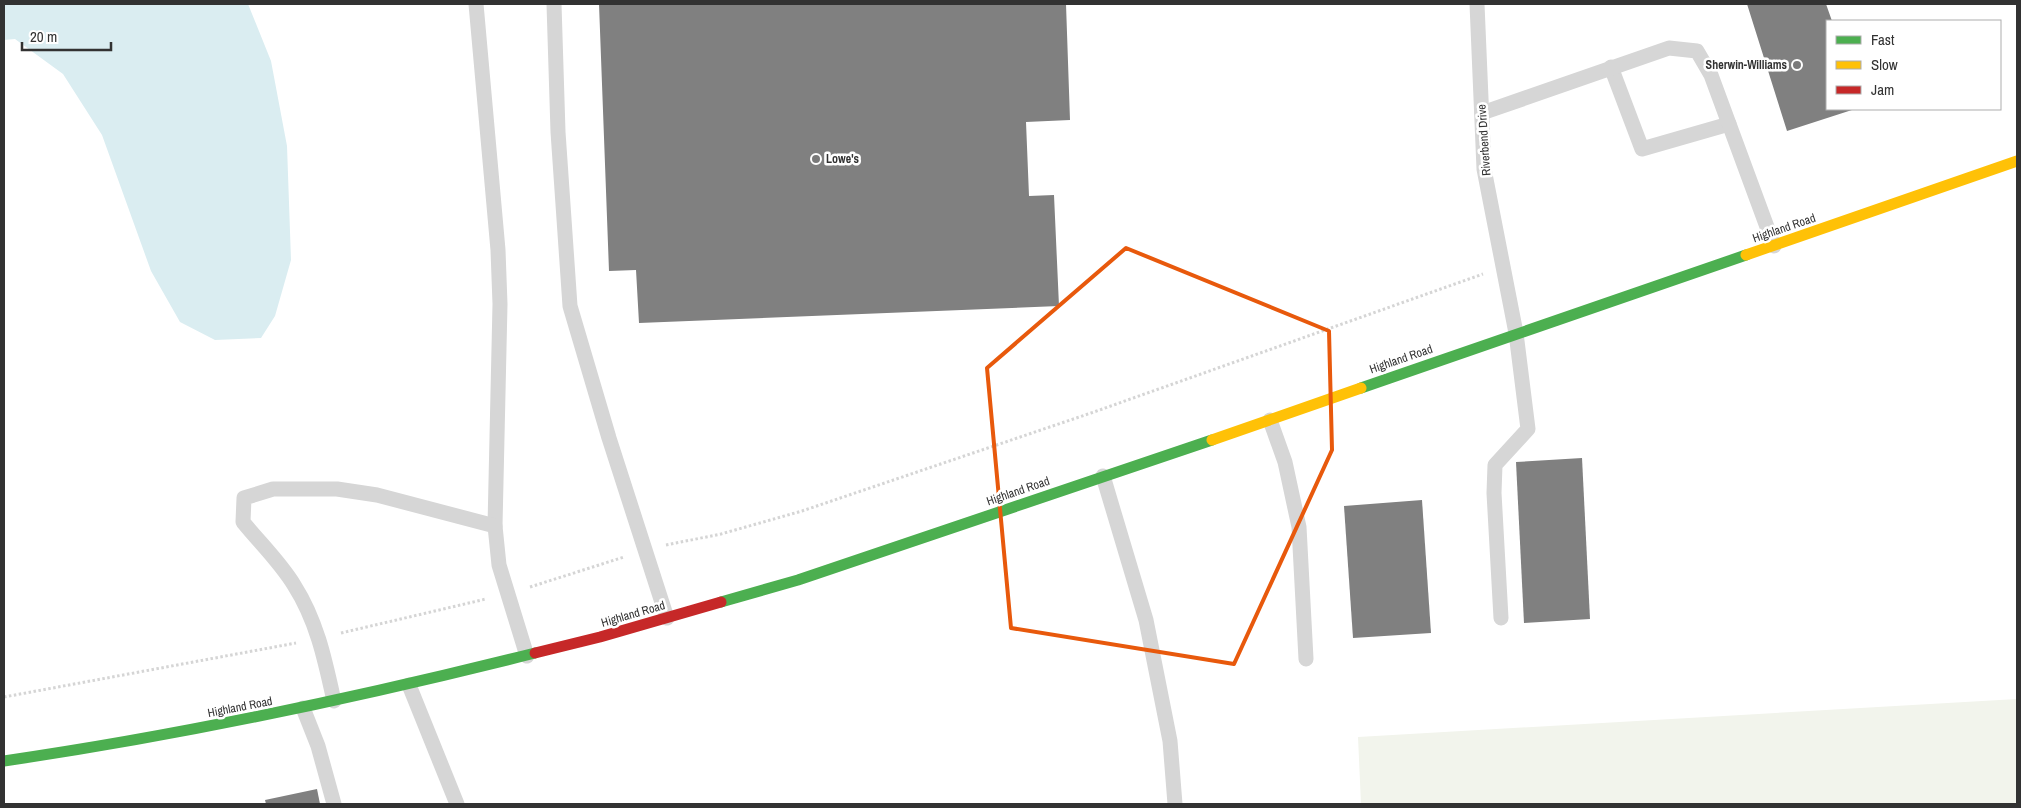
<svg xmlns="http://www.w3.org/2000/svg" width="2021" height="808" font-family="'Archivo Narrow',sans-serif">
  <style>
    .green { fill: #f2f4ec }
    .water { fill: #daedf1 }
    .building { fill: #808080 }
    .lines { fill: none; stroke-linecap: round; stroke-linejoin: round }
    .path { stroke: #d5d5d5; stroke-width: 3; stroke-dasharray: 2.5 2.5; stroke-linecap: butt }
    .lane { stroke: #d6d6d6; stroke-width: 15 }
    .fast { stroke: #4caf50; stroke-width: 11 }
    .slow { stroke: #ffc107; stroke-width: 11 }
    .jam { stroke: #c62828; stroke-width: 11 }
    .marked { fill: none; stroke: #e8590c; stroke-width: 4; stroke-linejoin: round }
    .poi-dot { fill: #7a7a7a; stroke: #fff; stroke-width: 2 }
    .labels { text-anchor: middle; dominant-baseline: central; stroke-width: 5; stroke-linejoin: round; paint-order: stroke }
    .poi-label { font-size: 12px; font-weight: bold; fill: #323232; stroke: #fff; text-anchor: end }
    .street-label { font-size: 12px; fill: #323232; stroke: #fff }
  </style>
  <rect width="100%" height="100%" fill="#fff"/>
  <polygon class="green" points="2017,699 2017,804 1361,804 1358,737"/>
  <polygon class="water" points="4,4 248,4 271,61 287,146 291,260 275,316 261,338 215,340 180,322 151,271 102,135 63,74 15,39 4,40"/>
  <g class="building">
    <polygon points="599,4 1066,4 1070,120 1026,122 1029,196 1054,195 1059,306 639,323 636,270 609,271"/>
    <polygon points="1747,4 1826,4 1832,21 1827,21 1827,109 1855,109 1787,131"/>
    <polygon points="1582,458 1590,619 1524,623 1516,462"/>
    <polygon points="1422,500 1431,633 1353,638 1344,506"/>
    <polygon points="317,789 320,804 266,804 265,800"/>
  </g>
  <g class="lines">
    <g class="path">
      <polyline points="666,545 721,534 802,511 1091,413 1483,274"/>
      <polyline points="530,587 624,557"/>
      <polyline points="341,633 486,599"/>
      <polyline points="4,697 296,643"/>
    </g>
    <g class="lane">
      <polyline points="476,4 498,250 500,304 495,526 499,565 527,656"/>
      <polyline points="554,4 558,132 570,306 609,438 667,618"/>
      <polyline points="1477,4 1484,169 1516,333 1528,429 1495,465 1494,493 1501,618"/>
      <polyline points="1611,67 1642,149 1729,124"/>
      <polyline points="1482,113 1669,48 1697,51 1711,75 1774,246"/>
      <polyline points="1270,420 1285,462 1299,527 1306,659"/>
      <polyline points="1103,476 1146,620 1170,741 1175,804"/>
      <polyline points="409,685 457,804"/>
      <path d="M334 701C325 660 317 621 294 585 280 562 260 543 243 522L244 498 273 489H337L377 495 495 526"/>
      <polyline points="303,708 318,746 334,804"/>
    </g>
    <g class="fast">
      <polyline points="1361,388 1746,255"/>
      <polyline points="721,602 798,580 1212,440"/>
      <path d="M4 761C183 735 360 697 535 653"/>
    </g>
    <g class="slow">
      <polyline points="1746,255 2017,161"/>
      <polyline points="1212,440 1361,388"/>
    </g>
    <polyline class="jam" points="535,653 600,637 721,602"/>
  </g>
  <path class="marked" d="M1126 248 1329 331 1332 450 1234 664 1011 628 987 368Z"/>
  <g class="poi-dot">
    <circle cx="1797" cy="65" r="5"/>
    <circle cx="816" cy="159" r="5"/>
  </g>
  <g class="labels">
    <g class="poi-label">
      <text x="1787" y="65">Sherwin-Williams</text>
      <text x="826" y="159" text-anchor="start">Lowe's</text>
    </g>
    <g class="street-label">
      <text transform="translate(1484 140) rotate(-94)">Riverbend Drive</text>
      <text transform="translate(1784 228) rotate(-19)">Highland Road</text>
      <text transform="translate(1401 359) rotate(-19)">Highland Road</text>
      <text transform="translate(1018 491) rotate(-19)">Highland Road</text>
      <text transform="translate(633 614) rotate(-16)">Highland Road</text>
      <text transform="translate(240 707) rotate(-11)">Highland Road</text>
    </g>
  </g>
  <rect width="2021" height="808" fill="none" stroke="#323232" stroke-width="10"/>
  <rect x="1826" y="20" width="175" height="90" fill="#ffffff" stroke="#adadad"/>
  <rect x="1836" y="36" width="25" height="8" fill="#4caf50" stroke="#adadad"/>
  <text x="1871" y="45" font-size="15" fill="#323232">Fast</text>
  <rect x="1836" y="61" width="25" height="8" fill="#ffc107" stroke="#adadad"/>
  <text x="1871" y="70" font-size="15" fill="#323232">Slow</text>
  <rect x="1836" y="86" width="25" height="8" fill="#c62828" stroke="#adadad"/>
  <text x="1871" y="95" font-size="15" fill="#323232">Jam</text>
  <path d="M22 42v8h89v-8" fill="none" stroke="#323232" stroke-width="2.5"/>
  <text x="30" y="42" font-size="15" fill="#323232" stroke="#ffffff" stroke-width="4" paint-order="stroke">20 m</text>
</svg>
